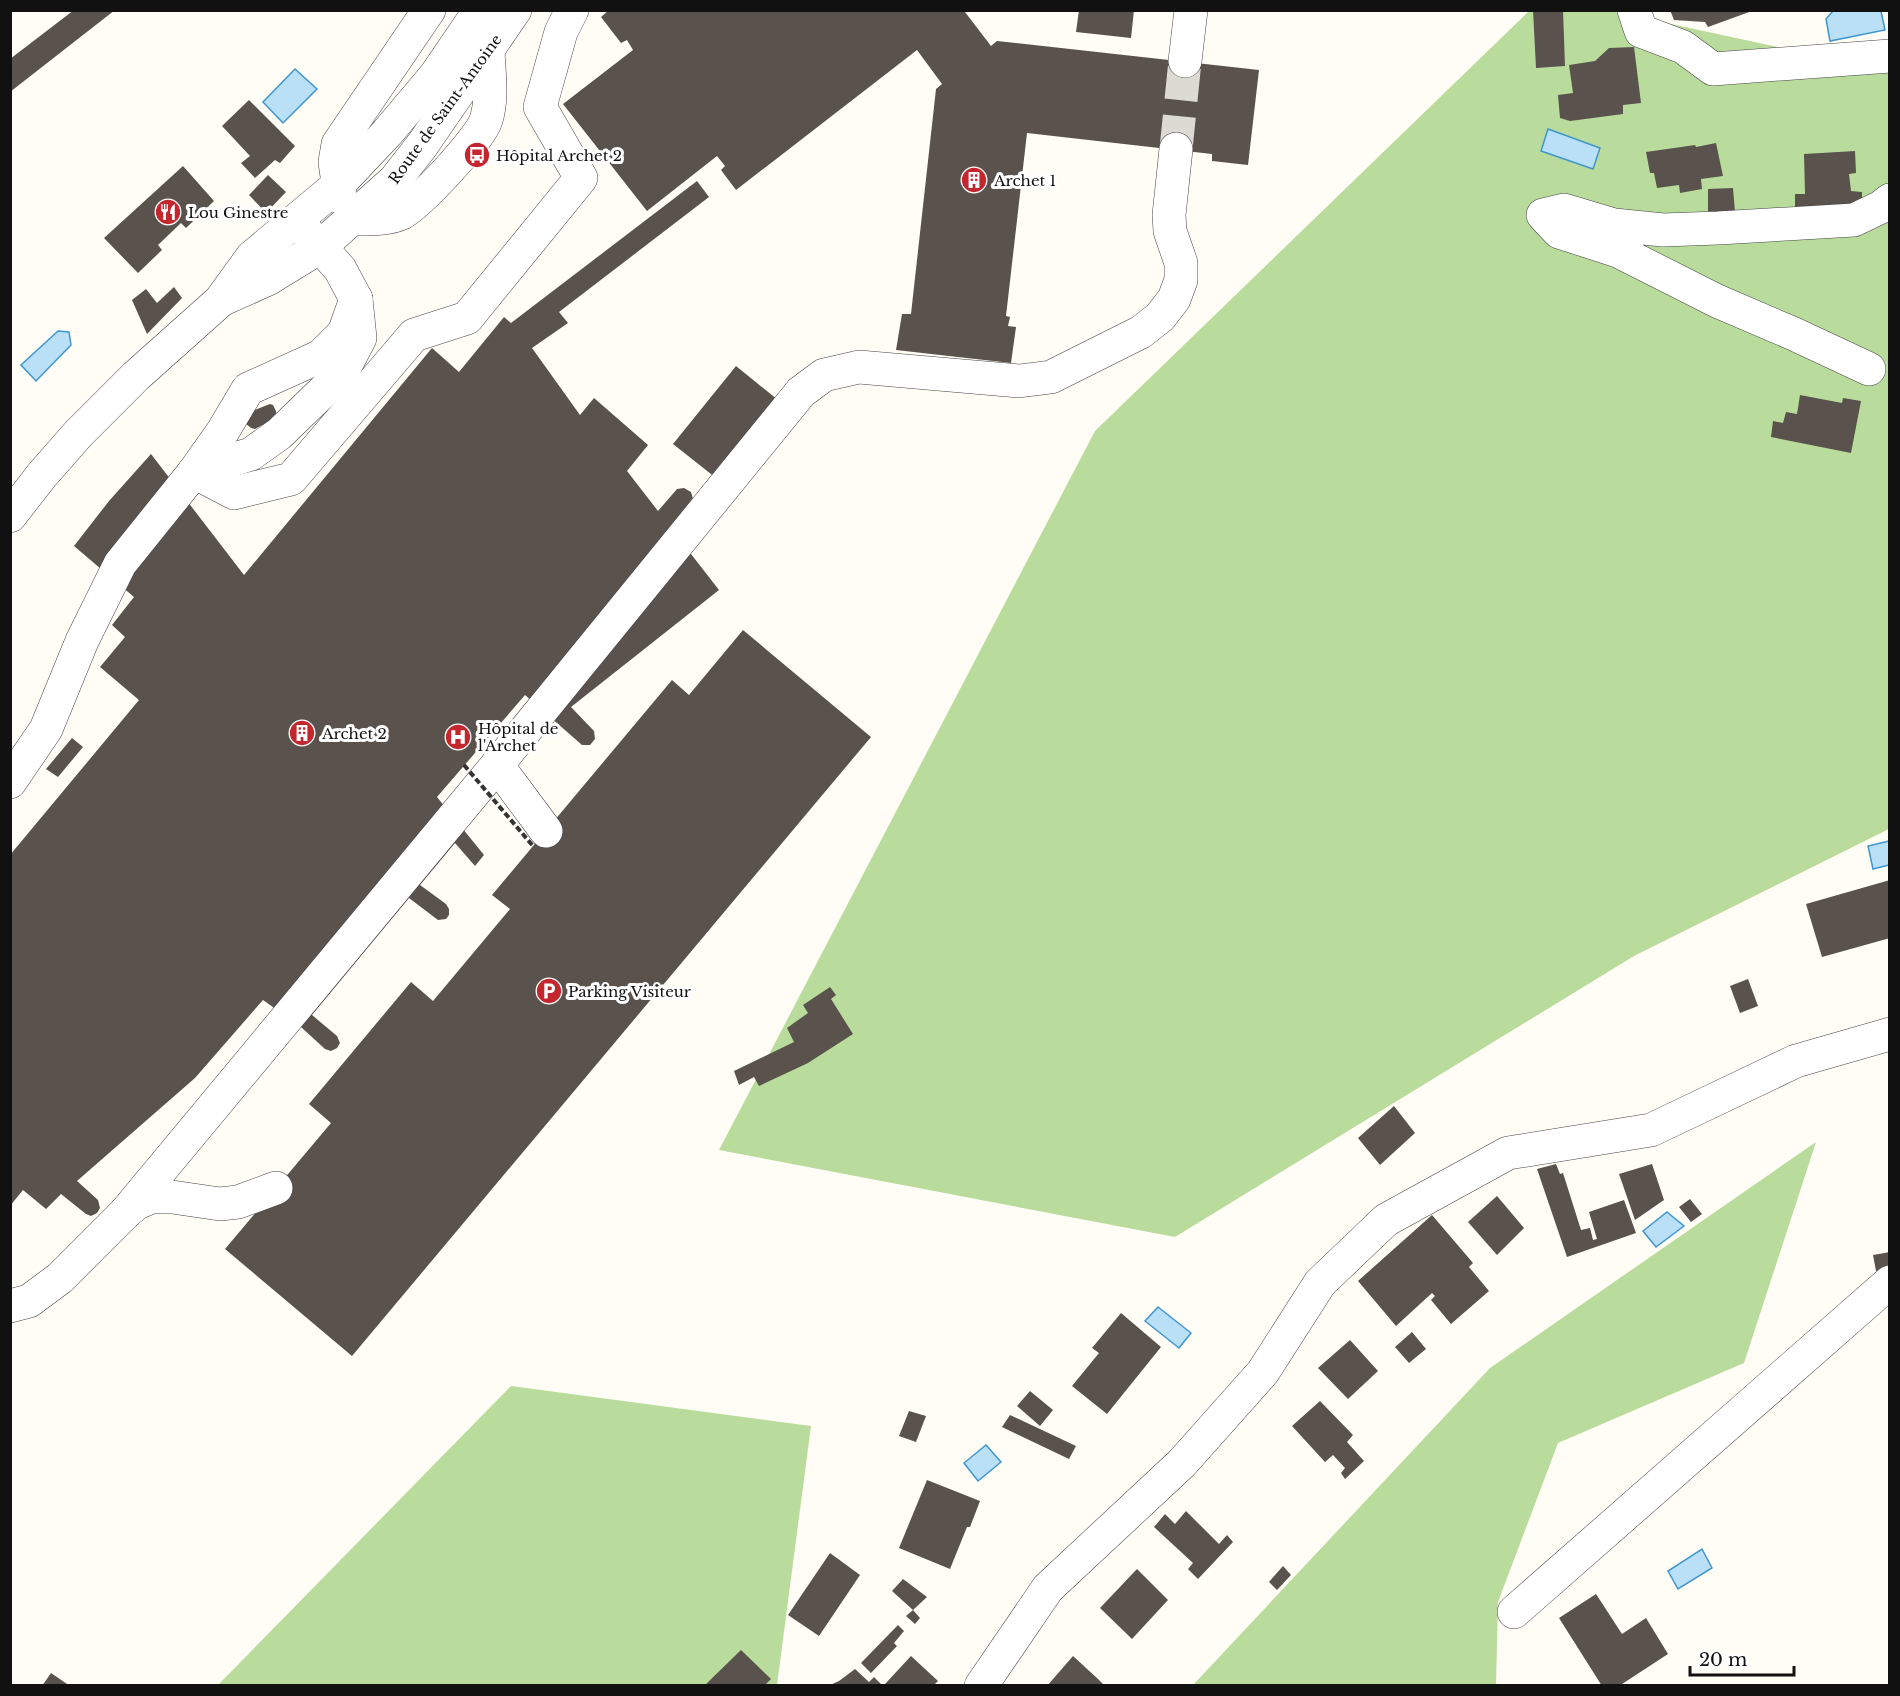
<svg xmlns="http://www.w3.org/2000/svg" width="1900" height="1696" font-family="'Libre Baskerville',serif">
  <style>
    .forest { fill: #b9dc9c }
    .water { fill: #b9e0f7; stroke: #3f96cf; stroke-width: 1.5 }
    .building { fill: #5a524d }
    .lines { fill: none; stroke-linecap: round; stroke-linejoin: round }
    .minor-tunnel { stroke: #dbdad3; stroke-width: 33; stroke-dasharray: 33 16; stroke-linecap: butt }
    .minor-casing { stroke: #444; stroke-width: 34 }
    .minor { stroke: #fff; stroke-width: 33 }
    .path-bridge { stroke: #333; stroke-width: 4; stroke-dasharray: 6 3; stroke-linecap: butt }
    .labels { text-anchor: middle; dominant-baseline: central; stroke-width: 6; stroke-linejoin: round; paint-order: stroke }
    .street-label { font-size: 15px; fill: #111; stroke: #fff }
    .poi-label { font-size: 15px; fill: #111; stroke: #fff; text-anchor: start }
  </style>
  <rect width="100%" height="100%" fill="#fffdf5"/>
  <g class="forest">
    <polygon points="1529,11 1611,11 1889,71 1889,829 1634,956 1175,1237 719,1150 1095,431"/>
    <polygon points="1816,1142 1744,1363 1558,1443 1498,1602 1496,1685 1193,1685 1490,1368"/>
    <polygon points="511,1386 811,1426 777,1685 217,1686"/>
  </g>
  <g class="water">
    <polygon points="1833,11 1881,11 1885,30 1830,41 1826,19"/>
    <polygon points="295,69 317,89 283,123 263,102"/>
    <polygon points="1548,129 1600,148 1593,169 1541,151"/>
    <polygon points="58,331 69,332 71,345 36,381 21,365"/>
    <polygon points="1889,841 1889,865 1873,869 1868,846"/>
    <polygon points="1667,1212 1684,1226 1656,1247 1643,1231"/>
    <polygon points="1158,1307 1191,1333 1179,1348 1145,1321"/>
    <polygon points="986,1445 1001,1462 978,1481 964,1463"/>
    <polygon points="1702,1549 1712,1568 1678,1589 1668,1571"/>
  </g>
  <g class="building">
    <polygon points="74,10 115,10 10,92 10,59"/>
    <polygon points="609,10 968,10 965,12 991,46 997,41 1259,70 1248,165 1212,161 1212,154 1027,133 1006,316 1010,317 1008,326 1016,327 1011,363 896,350 902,314 911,314 936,89 942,84 917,50 736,190 721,170 725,166 717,156 647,211 563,104 633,50 627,40 621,43 601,17"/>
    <polygon points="1079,10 1134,10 1131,38 1076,32"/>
    <polygon points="1533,10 1563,10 1565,66 1536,68"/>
    <polygon points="1670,10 1752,10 1752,11 1708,27 1705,22 1674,20"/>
    <polygon points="1634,47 1641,103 1623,105 1623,114 1570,121 1560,118 1558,95 1573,93 1569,65 1595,61 1609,48"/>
    <polygon points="249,100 295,146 280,163 275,160 255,178 241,163 250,156 222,126"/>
    <polygon points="1716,143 1723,176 1701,179 1702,189 1680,193 1679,185 1657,188 1654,173 1650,173 1646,152 1695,145 1696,147"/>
    <polygon points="1855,151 1856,173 1849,174 1851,191 1862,192 1862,206 1795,209 1795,194 1805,194 1804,154"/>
    <polygon points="183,166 214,201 186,228 181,223 158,245 162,250 138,273 104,238"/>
    <polygon points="268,175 286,192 266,213 249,195"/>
    <polygon points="697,181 709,197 559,312 568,323 532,348 580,415 594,398 648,445 627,471 658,511 677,489 684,488 691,492 693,499 670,527 719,590 571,707 594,731 595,739 590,745 582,745 525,695 437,797 484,855 475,866 455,843 420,885 446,904 449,909 449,915 446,919 438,920 409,898 312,1015 337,1036 340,1043 337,1048 331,1051 325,1049 301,1027 263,1000 195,1078 77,1181 98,1200 100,1208 97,1213 91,1216 86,1214 61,1194 46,1209 23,1190 10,1206 10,855 139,700 100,667 125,637 112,625 134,597 74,546 109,501 151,454 244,575 432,348 459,372 504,317 511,323"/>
    <polygon points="1733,188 1735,212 1708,213 1708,189"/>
    <polygon points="174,287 182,298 147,334 132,300 146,289 157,303"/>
    <polygon points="736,366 778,400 716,478 673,444"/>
    <polygon points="1800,395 1842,403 1843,398 1861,401 1851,453 1771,437 1773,421 1783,423 1786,412 1797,414"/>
    <polygon points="270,404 273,405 276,411 276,416 272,420 255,429 251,428 245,423 247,413"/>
    <polygon points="743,630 871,737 352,1356 225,1249 331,1123 309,1104 411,982 433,1001 510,909 492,895 672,680 689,695"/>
    <polygon points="72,738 83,747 58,777 46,769"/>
    <polygon points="1890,880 1890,938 1822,957 1806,904"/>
    <polygon points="1748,979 1758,1006 1740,1013 1730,986"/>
    <polygon points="830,987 836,995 831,999 853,1034 808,1063 759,1086 754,1077 739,1085 734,1071 794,1042 787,1028 808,1013 803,1005"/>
    <polygon points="1394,1106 1415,1133 1380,1165 1358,1138"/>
    <polygon points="1556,1164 1560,1174 1563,1173 1581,1230 1590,1228 1593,1240 1597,1239 1589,1212 1624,1200 1636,1233 1567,1257 1537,1169"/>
    <polygon points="1652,1164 1664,1200 1635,1220 1619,1174"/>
    <polygon points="1497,1196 1524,1228 1497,1255 1468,1222"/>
    <polygon points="1690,1199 1702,1214 1691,1222 1679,1207"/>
    <polygon points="1432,1215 1473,1263 1469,1267 1489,1291 1451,1324 1431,1300 1435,1296 1432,1293 1396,1326 1358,1281"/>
    <polygon points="1890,1252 1890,1269 1876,1271 1873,1255"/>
    <polygon points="1121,1313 1161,1347 1107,1414 1072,1386 1099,1353 1092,1348"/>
    <polygon points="1412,1332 1426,1349 1409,1363 1395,1347"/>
    <polygon points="1350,1340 1378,1371 1348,1399 1318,1368"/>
    <polygon points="1030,1391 1053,1410 1040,1426 1017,1406"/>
    <polygon points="1320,1401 1353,1435 1347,1442 1364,1461 1345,1479 1341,1473 1345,1468 1333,1455 1325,1462 1292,1426"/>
    <polygon points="909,1411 926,1416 916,1442 899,1436"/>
    <polygon points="1010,1415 1076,1446 1069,1459 1002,1427"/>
    <polygon points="927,1480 980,1501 970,1527 967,1527 950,1569 899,1548"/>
    <polygon points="1186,1511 1219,1544 1227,1535 1233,1542 1198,1579 1188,1569 1193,1563 1154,1527 1165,1514 1175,1524"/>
    <polygon points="830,1553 860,1575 819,1636 788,1615"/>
    <polygon points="1283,1566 1291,1575 1277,1590 1269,1582"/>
    <polygon points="1137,1569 1168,1600 1132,1639 1100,1608"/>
    <polygon points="903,1579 927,1597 913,1610 892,1591"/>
    <polygon points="1596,1594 1622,1634 1646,1618 1668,1654 1619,1686 1602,1686 1559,1618"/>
    <polygon points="913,1610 920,1618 915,1624 906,1616"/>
    <polygon points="898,1625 904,1631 894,1643 897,1646 871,1673 861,1663"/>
    <polygon points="741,1650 771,1679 764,1686 704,1686"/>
    <polygon points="911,1656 938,1681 933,1686 887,1686 885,1684"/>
    <polygon points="1073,1656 1098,1679 1105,1686 1047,1686"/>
    <polygon points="855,1669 869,1682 874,1677 883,1686 828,1686 839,1681"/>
    <polygon points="51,1673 70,1686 42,1686"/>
  </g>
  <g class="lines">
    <polyline class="minor-tunnel" points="1176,149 1185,61"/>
    <g class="minor-casing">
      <g id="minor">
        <polyline points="1634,10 1641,31 1683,47 1713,69 1890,56"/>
        <polyline points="1185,61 1191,10"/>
        <polyline points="340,197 335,162 338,144 429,10"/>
        <path d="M352 219C367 219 388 220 402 213 420 203 480 139 486 120 493 98 489 74 488 51"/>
        <polyline points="221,300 268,279 320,247 395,180 423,144 515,10"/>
        <polyline points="1869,369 1794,334 1717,301 1618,251 1559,232 1543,215 1564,210 1614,225 1663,230 1718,228 1854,220 1881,207 1890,200"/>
        <polyline points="194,472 234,493 291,479 414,335 467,318 581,178 540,107 561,32 572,10"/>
        <polyline points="194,472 251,454 279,434 341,374 360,338 356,299 340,269 305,230"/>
        <polyline points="10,516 42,475 78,434 136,376 220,301 252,257 337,186 387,133 435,76 480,10"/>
        <polyline points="10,782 46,729 82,641 120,564 194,472 223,431 248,389 321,356 344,333 356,299"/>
        <polyline points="546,831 497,765 801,392 824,375 859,367 1019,381 1051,377 1141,332 1160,317 1174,299 1181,280 1181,263 1170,231 1169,215 1176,149"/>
        <polyline points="125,1213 497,765"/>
        <polyline points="10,1306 29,1301 60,1278 125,1213 137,1203 151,1197 172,1197 220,1204 238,1202 276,1188"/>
        <polyline points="1514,1612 1890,1282"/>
        <polyline points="981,1686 1048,1588 1182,1463 1263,1372 1320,1283 1386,1220 1508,1153 1651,1130 1796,1061 1890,1034"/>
      </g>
    </g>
    <use href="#minor" class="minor"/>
    <polyline class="path-bridge" points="464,765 533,846"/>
  </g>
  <defs>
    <g id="bus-disc" transform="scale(1.35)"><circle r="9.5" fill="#c4262e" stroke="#fff"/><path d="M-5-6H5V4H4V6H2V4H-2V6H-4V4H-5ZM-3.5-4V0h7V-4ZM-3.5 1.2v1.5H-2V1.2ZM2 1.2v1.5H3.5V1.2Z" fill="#fff"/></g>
    <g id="building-disc" transform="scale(1.35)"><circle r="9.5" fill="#c4262e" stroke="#fff"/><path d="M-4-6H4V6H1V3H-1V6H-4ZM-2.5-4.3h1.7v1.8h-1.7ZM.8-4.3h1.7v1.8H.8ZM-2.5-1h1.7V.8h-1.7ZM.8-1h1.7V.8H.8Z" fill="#fff"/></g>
    <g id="restaurant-disc" transform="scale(1.35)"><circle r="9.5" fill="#c4262e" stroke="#fff"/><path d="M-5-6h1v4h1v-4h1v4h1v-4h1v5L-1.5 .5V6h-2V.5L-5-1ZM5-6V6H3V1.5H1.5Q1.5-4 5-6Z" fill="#fff"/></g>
    <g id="hospital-disc" transform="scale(1.35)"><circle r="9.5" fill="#c4262e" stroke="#fff"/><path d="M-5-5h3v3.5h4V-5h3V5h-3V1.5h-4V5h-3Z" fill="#fff"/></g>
    <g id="parking-disc" transform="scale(1.35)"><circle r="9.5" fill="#c4262e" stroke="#fff"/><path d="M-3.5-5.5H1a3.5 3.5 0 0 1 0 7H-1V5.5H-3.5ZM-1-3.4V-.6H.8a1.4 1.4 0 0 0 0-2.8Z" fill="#fff"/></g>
  </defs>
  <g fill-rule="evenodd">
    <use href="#bus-disc" x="477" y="155"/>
    <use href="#building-disc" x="974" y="180"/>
    <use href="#restaurant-disc" x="168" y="212"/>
    <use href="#building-disc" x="302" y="733"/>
    <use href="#hospital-disc" x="458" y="737"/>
    <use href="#parking-disc" x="549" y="991"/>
  </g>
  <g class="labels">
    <g class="street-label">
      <text transform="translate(445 109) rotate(-54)">Route de Saint-Antoine</text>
    </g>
    <g class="poi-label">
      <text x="496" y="155">Hôpital Archet 2</text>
      <text x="994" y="180">Archet 1</text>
      <text x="188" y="212">Lou Ginestre</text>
      <text x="478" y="728">Hôpital de<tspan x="478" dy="17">l'Archet</tspan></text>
      <text x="322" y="733">Archet 2</text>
      <text x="568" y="991">Parking Visiteur</text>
    </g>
  </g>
  <rect width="1900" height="1696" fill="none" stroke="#111111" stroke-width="24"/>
  <path d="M1690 1666v9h104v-9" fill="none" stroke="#111111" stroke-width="3"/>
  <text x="1699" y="1666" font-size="18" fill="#111111" stroke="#ffffff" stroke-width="4.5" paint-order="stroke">20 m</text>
</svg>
